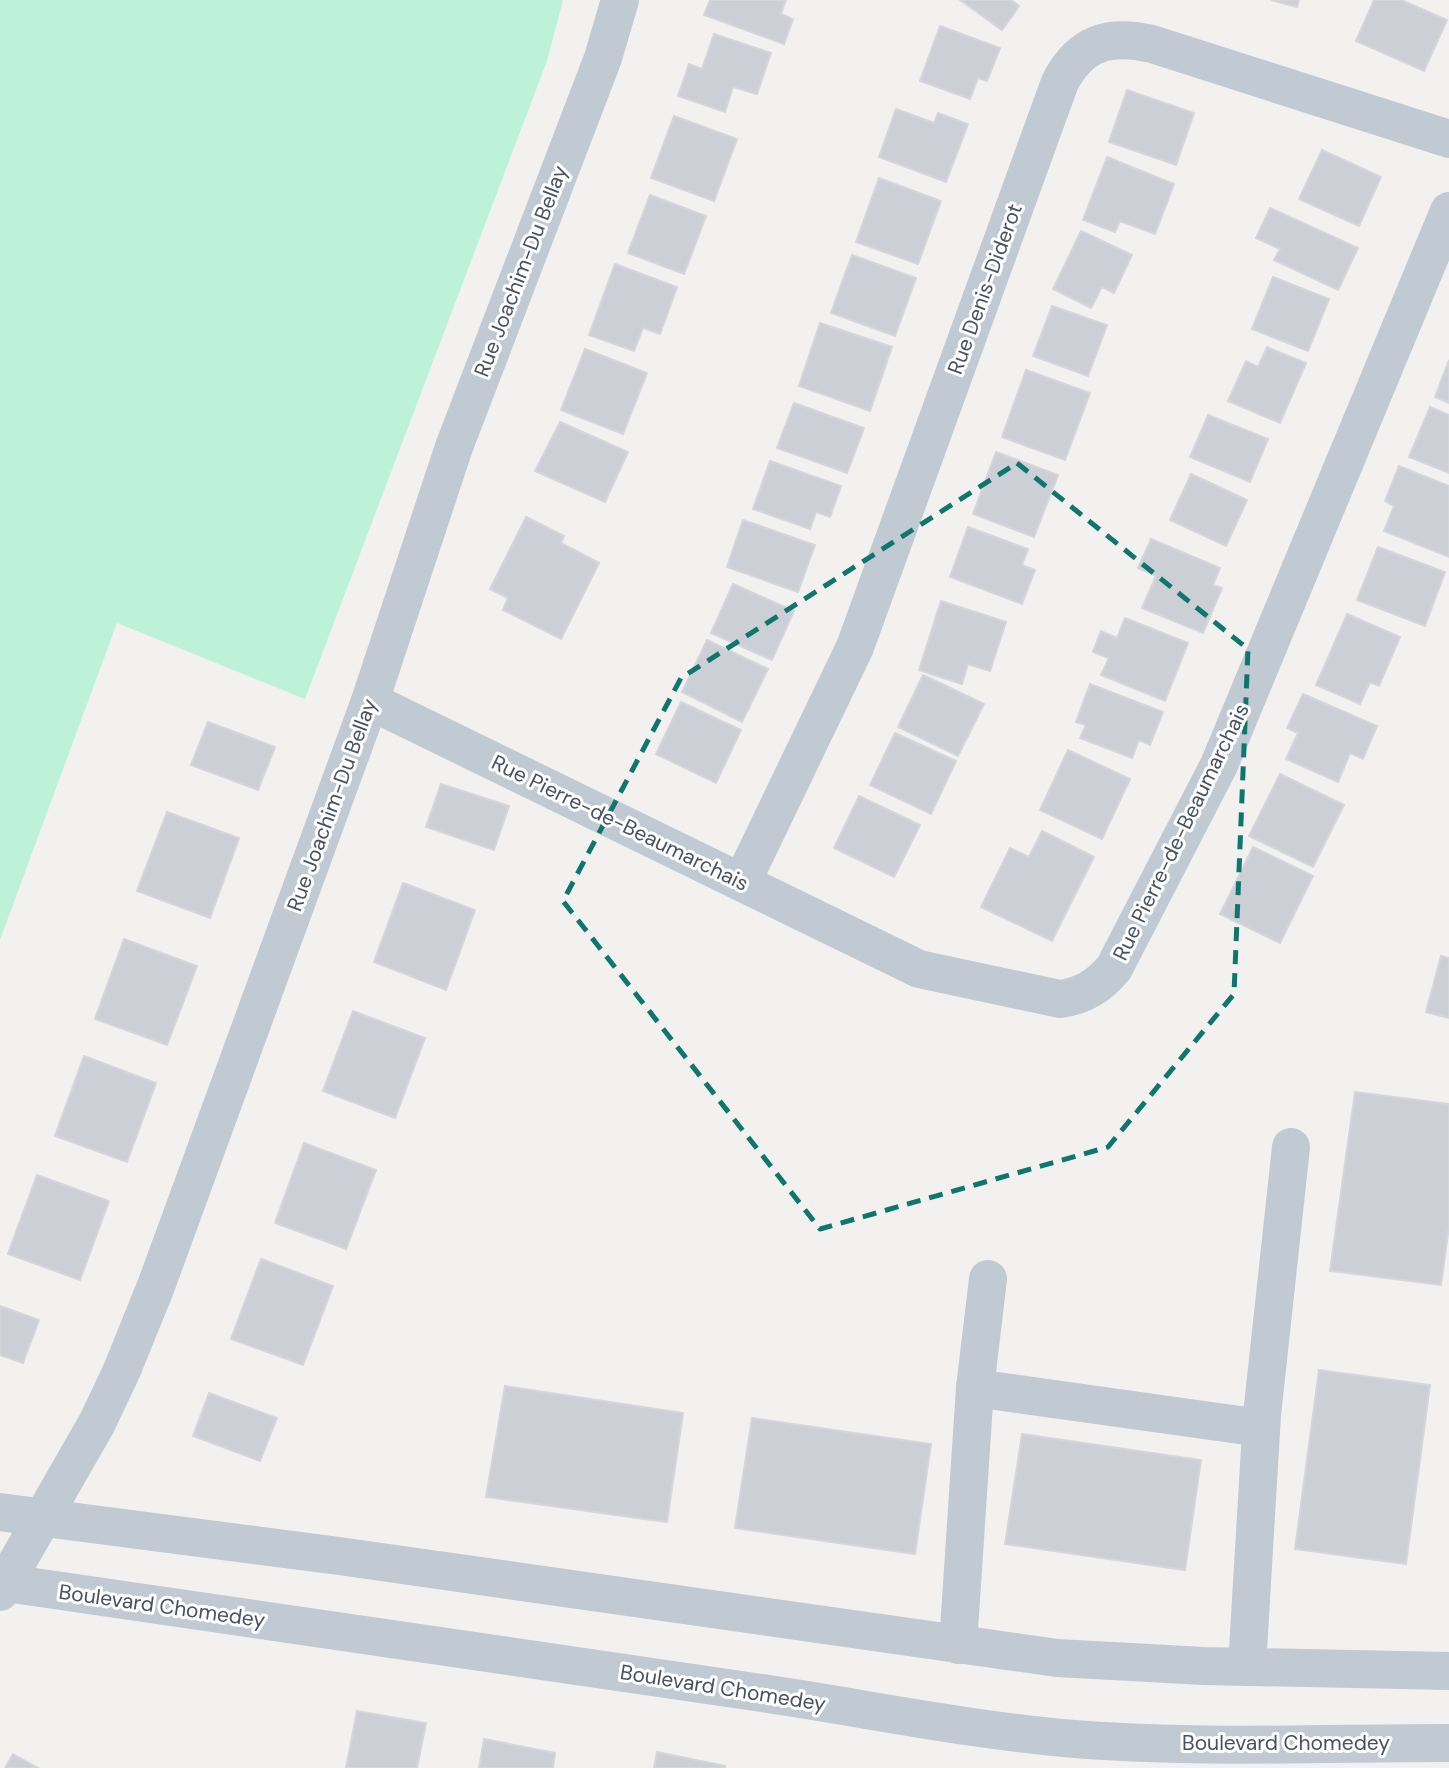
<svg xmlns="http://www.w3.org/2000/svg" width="1449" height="1768" font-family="'DM Sans',sans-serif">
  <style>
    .green { fill: #bef2d8 }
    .building { fill: #cccfd6; stroke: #d4d6dc; stroke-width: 2 }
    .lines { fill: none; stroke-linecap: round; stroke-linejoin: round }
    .minor { stroke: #c1c9d3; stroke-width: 38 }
    .marked { fill: none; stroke: #0f766e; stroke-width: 5; stroke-dasharray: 14 9; stroke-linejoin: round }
    .labels { text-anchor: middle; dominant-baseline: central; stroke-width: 6; stroke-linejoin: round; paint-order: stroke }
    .street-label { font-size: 21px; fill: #47515f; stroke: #fff }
  </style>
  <rect width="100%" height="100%" fill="#f3f1f0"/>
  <polygon class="green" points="0,0 563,0 547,61 305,699 117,623 0,940"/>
  <g class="building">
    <polygon points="710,0 786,0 781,14 793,19 784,44 704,15"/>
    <polygon points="960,0 1011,0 1019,6 1002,30"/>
    <polygon points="1271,0 1299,0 1297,7"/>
    <polygon points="1374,0 1401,0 1447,20 1424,71 1356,41"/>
    <polygon points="940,26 1000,48 987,81 978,78 970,99 920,81"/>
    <polygon points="714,34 771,53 757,94 733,87 725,112 678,96 689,64 702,69"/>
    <polygon points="1127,90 1194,113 1176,165 1109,142"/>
    <polygon points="896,109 934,123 938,113 968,124 946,182 879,157"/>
    <polygon points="674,116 737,139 714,201 651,178"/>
    <polygon points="1322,150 1381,177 1359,226 1299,199"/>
    <polygon points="1107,157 1174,184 1155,234 1120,221 1115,232 1083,220"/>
    <polygon points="879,178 941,201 918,264 856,242"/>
    <polygon points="650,195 706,216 684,274 628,253"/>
    <polygon points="1270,208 1358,248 1338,290 1274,260 1280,249 1256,238"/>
    <polygon points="1081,231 1132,255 1114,293 1102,287 1091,308 1053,289"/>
    <polygon points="852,255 916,278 895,336 831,313"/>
    <polygon points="615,264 677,287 660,334 643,328 634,351 589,335"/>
    <polygon points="1273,277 1329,299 1308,351 1252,329"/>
    <polygon points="1052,306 1107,325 1088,376 1033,356"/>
    <polygon points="820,323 892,347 870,411 799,386"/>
    <polygon points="1267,347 1306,363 1280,423 1228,401 1246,361 1258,367"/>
    <polygon points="585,349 647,373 623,434 561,410"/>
    <polygon points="1449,360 1449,403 1435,397"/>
    <polygon points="1026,370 1090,393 1065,460 1002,437"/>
    <polygon points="794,403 864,428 847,473 777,448"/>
    <polygon points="1430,407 1449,415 1449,473 1409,457"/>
    <polygon points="1208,415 1268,439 1250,482 1190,457"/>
    <polygon points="560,422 628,452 605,502 535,471"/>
    <polygon points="996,452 1058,475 1034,537 973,514"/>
    <polygon points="770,461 841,486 830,517 816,512 810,529 753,509"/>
    <polygon points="1399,466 1449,486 1449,557 1384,531 1394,506 1385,501"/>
    <polygon points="1191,474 1247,500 1226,546 1170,520"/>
    <polygon points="526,517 564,536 561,543 599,563 561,639 503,610 508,598 490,589"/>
    <polygon points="743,520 815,545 798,592 727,567"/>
    <polygon points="968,527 1028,549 1022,565 1035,570 1022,604 950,577"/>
    <polygon points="1151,539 1220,568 1213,585 1222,588 1203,633 1142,608 1156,576 1138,568"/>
    <polygon points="1378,547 1445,572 1425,626 1357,600"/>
    <polygon points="733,584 794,611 772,660 711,633"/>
    <polygon points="941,601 1006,622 990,671 968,664 962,684 919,670"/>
    <polygon points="1347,614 1400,637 1379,686 1370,682 1360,704 1316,685"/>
    <polygon points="1125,618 1188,643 1165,701 1101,675 1109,658 1093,652 1101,631 1117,638"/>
    <polygon points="707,640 768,669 742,722 682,692"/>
    <polygon points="923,675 984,704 958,756 898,727"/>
    <polygon points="1090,684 1163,712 1150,745 1139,740 1132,758 1080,738 1086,725 1076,722"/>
    <polygon points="1303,694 1377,726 1363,759 1350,753 1338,782 1286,759 1298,733 1287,728"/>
    <polygon points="681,702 741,730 716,783 656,754"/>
    <polygon points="208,722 275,747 258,790 191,765"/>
    <polygon points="895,733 956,761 931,814 870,785"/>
    <polygon points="1068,750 1130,779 1102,839 1040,810"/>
    <polygon points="1280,774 1344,805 1313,867 1249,836"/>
    <polygon points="441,784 509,806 494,850 426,827"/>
    <polygon points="859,796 920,825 894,877 834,848"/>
    <polygon points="167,812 239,838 210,918 137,891"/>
    <polygon points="1042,831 1094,857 1052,941 981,907 1010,848 1029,857"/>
    <polygon points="1253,847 1313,876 1280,943 1220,914"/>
    <polygon points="403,883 475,910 446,990 374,962"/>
    <polygon points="124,939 197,966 167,1045 95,1019"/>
    <polygon points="1441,956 1449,958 1449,1018 1426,1012"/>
    <polygon points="353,1011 425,1038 395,1118 323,1091"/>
    <polygon points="84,1056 156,1083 127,1162 55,1136"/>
    <polygon points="1355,1092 1449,1104 1449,1226 1441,1285 1330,1271"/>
    <polygon points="304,1143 376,1170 346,1249 275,1223"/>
    <polygon points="37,1175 109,1201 80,1280 8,1254"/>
    <polygon points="261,1259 333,1286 303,1365 231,1339"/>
    <polygon points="0,1306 39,1320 23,1363 0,1355"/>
    <polygon points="1319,1370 1430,1385 1406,1564 1295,1549"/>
    <polygon points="505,1386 683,1413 667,1522 486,1497"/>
    <polygon points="209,1393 277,1418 260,1461 193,1436"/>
    <polygon points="752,1418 931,1444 915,1554 735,1528"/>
    <polygon points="1022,1434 1201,1460 1185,1570 1005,1544"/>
    <polygon points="357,1711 426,1723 417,1768 346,1768"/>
    <polygon points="484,1739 555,1753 553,1768 479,1768"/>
    <polygon points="657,1752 725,1766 724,1768 654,1768"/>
    <polygon points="13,1754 38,1768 5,1768"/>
  </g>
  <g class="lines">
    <g class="minor">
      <path d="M370 701 919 969 1060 999C1083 996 1099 986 1114 968L1219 765 1449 211"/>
      <path d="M742 882 855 647 1060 82C1081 42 1110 34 1152 44L1449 139"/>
      <polyline points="975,1388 1261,1428"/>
      <polyline points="0,1512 339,1556 1057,1658 1204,1666 1449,1671"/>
      <path d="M0 1582C250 1617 499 1655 748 1691 867 1708 984 1734 1104 1741 1219 1748 1334 1743 1449 1743"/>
      <polyline points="0,1592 97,1423 122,1370 156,1286 370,701 454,447 603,58 620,0"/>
      <polyline points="958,1645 975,1388 988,1279"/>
      <polyline points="1247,1667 1262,1415 1291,1147"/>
    </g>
  </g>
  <path class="marked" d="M1017 463 1248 649 1234 994 1108 1147 820 1229 563 901 681 678Z"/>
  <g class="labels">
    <g class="street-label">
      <text transform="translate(521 271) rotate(-69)">Rue Joachim-Du Bellay</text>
      <text transform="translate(985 289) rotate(-70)">Rue Denis-Diderot</text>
      <text transform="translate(332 805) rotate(-70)">Rue Joachim-Du Bellay</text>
      <text transform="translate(620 823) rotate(26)">Rue Pierre-de-Beaumarchais</text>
      <text transform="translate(1181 832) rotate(-64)">Rue Pierre-de-Beaumarchais</text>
      <text transform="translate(162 1606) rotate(8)">Boulevard Chomedey</text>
      <text transform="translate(723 1688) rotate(9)">Boulevard Chomedey</text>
      <text x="1286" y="1743">Boulevard Chomedey</text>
    </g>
  </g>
</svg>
